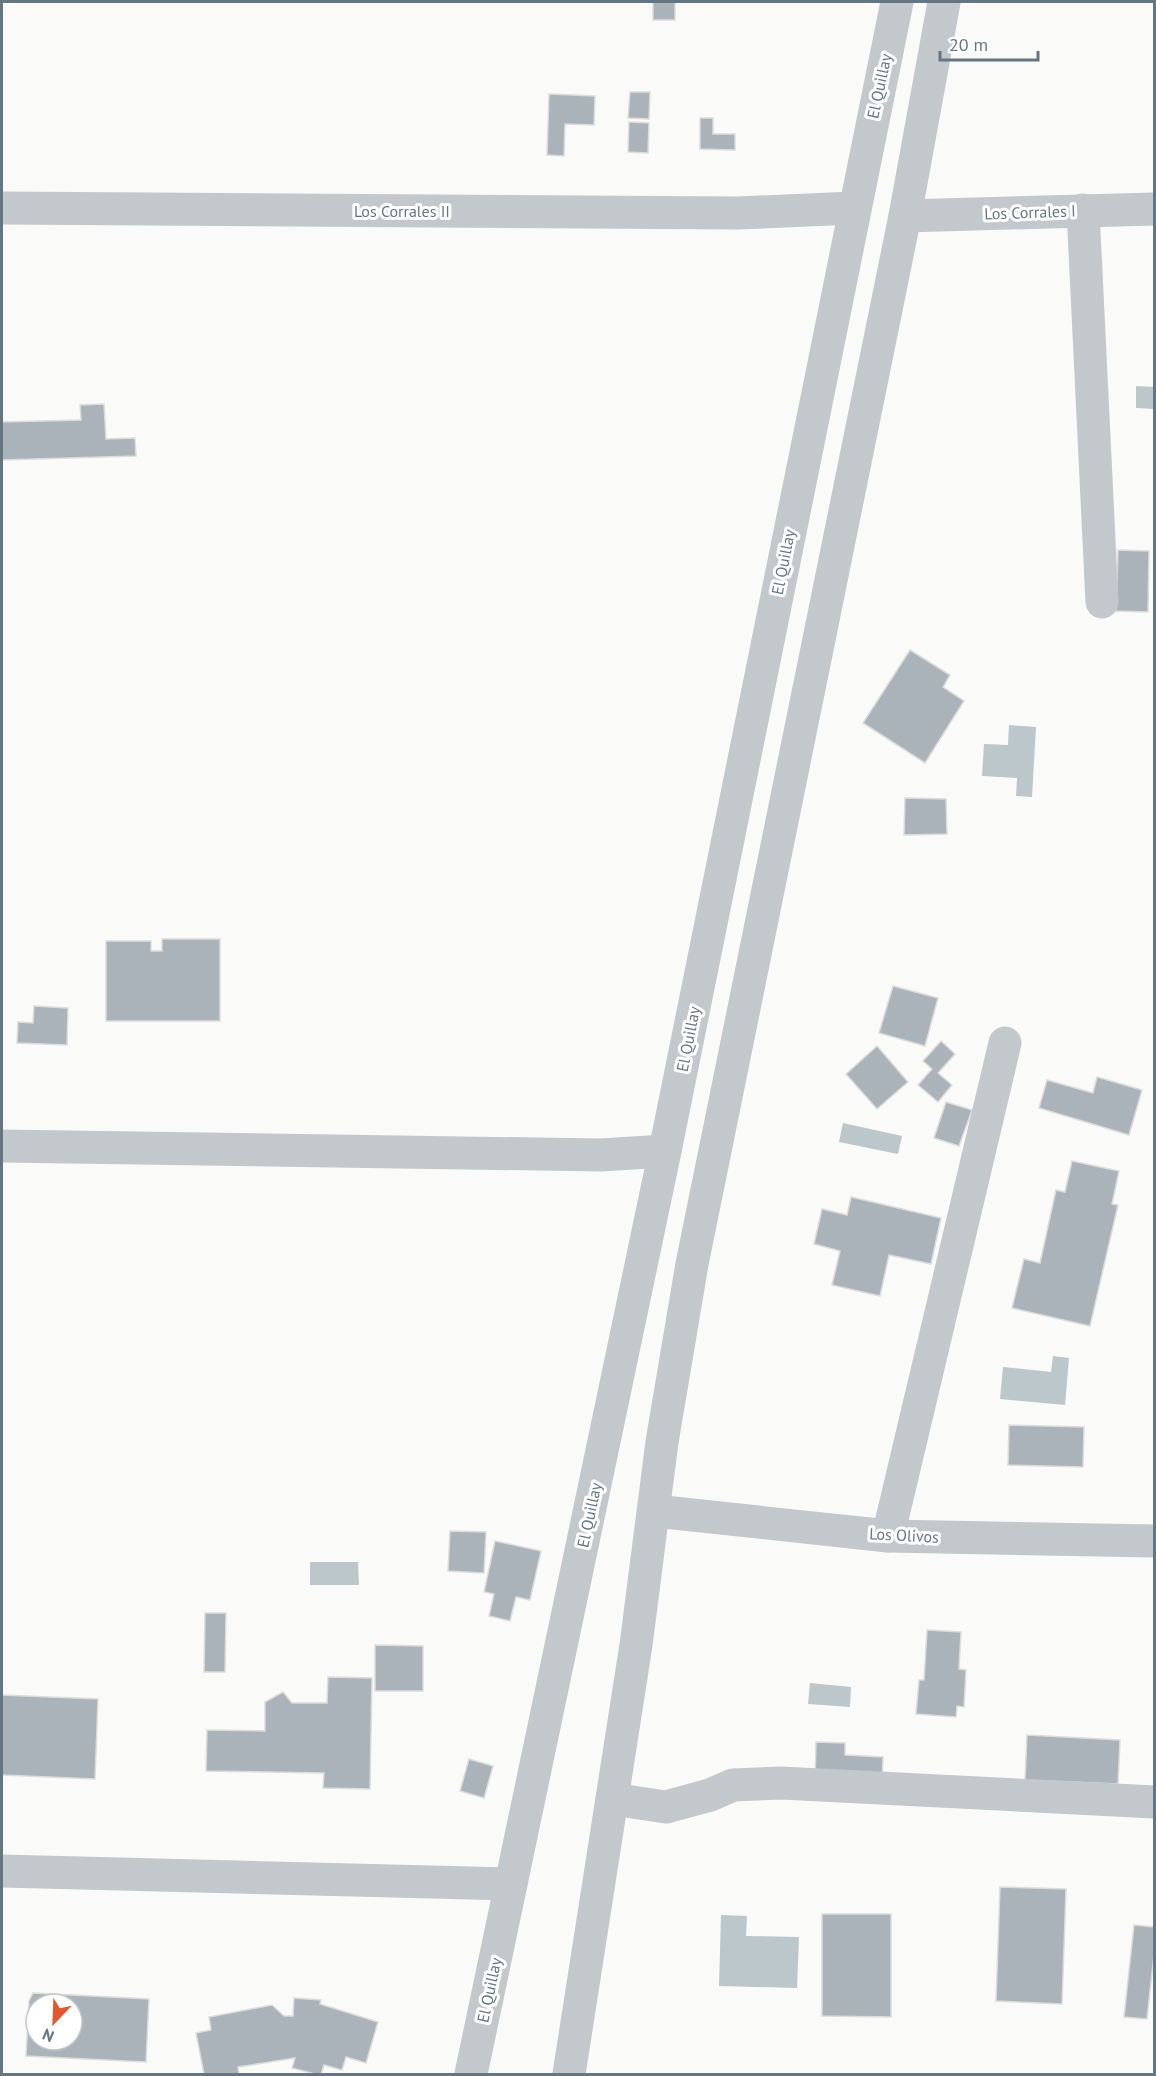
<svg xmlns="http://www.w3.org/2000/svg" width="1156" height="2076" font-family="'PT Sans',sans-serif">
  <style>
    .water { fill: #bbc7cb }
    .building { fill: #aab3b9; stroke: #dcdcda; stroke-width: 1.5; fill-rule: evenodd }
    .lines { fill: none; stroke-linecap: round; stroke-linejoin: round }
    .minor { stroke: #c3c8cc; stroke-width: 33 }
    .labels { text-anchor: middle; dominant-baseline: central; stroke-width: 6; stroke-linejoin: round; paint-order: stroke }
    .street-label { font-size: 16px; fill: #657683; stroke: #fff }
  </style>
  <rect width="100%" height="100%" fill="#fafaf8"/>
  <g class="water">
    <polygon points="1136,386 1154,387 1154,409 1136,408"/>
    <polygon points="1009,725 1036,727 1032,797 1016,796 1017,778 982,776 984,744 1008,745"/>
    <polygon points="843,1123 902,1136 898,1154 839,1142"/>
    <polygon points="1053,1356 1069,1358 1065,1405 1000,1399 1003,1367 1051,1372"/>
    <polygon points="310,1562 358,1562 359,1585 310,1585"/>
    <polygon points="810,1683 851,1687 850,1707 808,1704"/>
    <polygon points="721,1915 747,1916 746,1936 799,1937 797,1988 719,1986"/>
  </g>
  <g class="building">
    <rect x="653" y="2" width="22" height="18"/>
    <polygon points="630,92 650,92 649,119 628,118"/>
    <polygon points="549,94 595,96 594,125 565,124 564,156 547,155"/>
    <polygon points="700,118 713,118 713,134 735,134 735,150 700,149"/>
    <polygon points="629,122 649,123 648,153 628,152"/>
    <polygon points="104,404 106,439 135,438 136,456 2,460 2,422 81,420 80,405"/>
    <polygon points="1118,550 1149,551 1148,612 1116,611"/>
    <polygon points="910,650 950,675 943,687 964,701 925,763 863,723"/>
    <polygon points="905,798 946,799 947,834 904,835"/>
    <polygon points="162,939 220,939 220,1021 106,1021 106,941 151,941 151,951 162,951"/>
    <polygon points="893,986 938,998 925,1046 879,1033"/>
    <polygon points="34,1006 68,1008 67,1045 17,1043 18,1022 33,1023"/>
    <polygon points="941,1041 955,1054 938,1073 952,1085 938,1102 918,1085 932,1069 923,1061"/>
    <polygon points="877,1046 908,1082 877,1109 846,1074"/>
    <polygon points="1097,1077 1142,1090 1129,1135 1039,1108 1047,1080 1093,1093"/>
    <polygon points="946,1102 972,1110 959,1146 934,1138"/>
    <polygon points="1072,1161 1119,1171 1112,1204 1118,1205 1090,1326 1012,1308 1024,1259 1040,1263 1056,1190 1065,1192"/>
    <polygon points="851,1197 941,1218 931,1264 889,1255 880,1296 832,1285 840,1251 814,1244 822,1209 847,1215"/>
    <polygon points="1009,1425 1084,1427 1083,1467 1008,1465"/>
    <polygon points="450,1531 486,1532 484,1573 448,1571"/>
    <polygon points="495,1541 541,1551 530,1600 516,1597 510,1621 489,1616 494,1594 484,1592"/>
    <polygon points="205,1613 226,1613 225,1672 204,1672"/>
    <polygon points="927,1630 961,1632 959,1669 966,1670 964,1707 957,1706 956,1717 916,1714 919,1680 924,1680"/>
    <polygon points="375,1645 423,1646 423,1691 375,1691"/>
    <polygon points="328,1677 372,1678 370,1789 323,1788 324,1773 206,1771 207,1730 265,1731 265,1702 283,1692 292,1703 327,1703"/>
    <polygon points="2,1695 98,1699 95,1779 2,1775"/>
    <polygon points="1027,1735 1120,1740 1118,1784 1025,1780"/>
    <polygon points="816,1742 845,1743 845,1755 883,1757 882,1781 815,1779"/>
    <polygon points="469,1759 493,1766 484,1798 460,1791"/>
    <polygon points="1000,1887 1066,1889 1062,2004 996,2001"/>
    <polygon points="822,1914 891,1914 891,2017 822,2016"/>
    <polygon points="1134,1925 1154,1927 1154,1954 1147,2019 1124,2017"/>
    <path d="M33 1993 149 1999 146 2062 26 2056 29 2001ZM36 2004H72V2040H36Z"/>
    <polygon points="294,1998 321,2000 320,2004 378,2022 366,2063 346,2057 342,2070 324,2065 321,2074 315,2074 292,2068 295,2058 238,2067 239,2074 204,2074 196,2033 211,2030 209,2017 272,2005 284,2016 293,2016"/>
  </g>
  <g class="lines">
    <g class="minor">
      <polyline points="2,208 738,213 854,208"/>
      <polyline points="1083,210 1102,602"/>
      <polyline points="905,216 1154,209"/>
      <polyline points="2,1146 601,1155 665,1151"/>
      <polyline points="655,1511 888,1536 1154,1541"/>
      <polyline points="888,1536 1005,1043"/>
      <polyline points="612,1799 666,1807 710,1795 733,1785 781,1783 1154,1802"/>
      <polyline points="2,1871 511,1884"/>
      <polyline points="471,2074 665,1151 897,2"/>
      <polyline points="569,2074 636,1645 662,1442 692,1264 905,216 944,2"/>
    </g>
  </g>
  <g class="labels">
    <g class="street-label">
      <text transform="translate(879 86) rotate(-78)">El Quillay</text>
      <text x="402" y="211">Los Corrales II</text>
      <text transform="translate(1030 212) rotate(-2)">Los Corrales I</text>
      <text transform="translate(783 562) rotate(-79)">El Quillay</text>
      <text transform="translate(688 1039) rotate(-79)">El Quillay</text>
      <text transform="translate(589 1515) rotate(-78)">El Quillay</text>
      <text transform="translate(904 1535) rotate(3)">Los Olivos</text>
      <text transform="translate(489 1990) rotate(-78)">El Quillay</text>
    </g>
  </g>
  <rect width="1156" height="2076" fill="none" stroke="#657683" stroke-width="6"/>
  <g transform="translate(54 2022) rotate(203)"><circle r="28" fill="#ffffff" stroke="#c1c8cd" stroke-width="1.5"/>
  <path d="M0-4.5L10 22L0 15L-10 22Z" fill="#e4572e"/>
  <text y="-9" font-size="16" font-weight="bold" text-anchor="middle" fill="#657683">N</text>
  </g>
  <path d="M940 51v9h98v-9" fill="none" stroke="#657683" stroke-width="3"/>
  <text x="949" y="51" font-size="18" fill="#657683" stroke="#ffffff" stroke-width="4.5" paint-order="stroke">20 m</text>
</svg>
